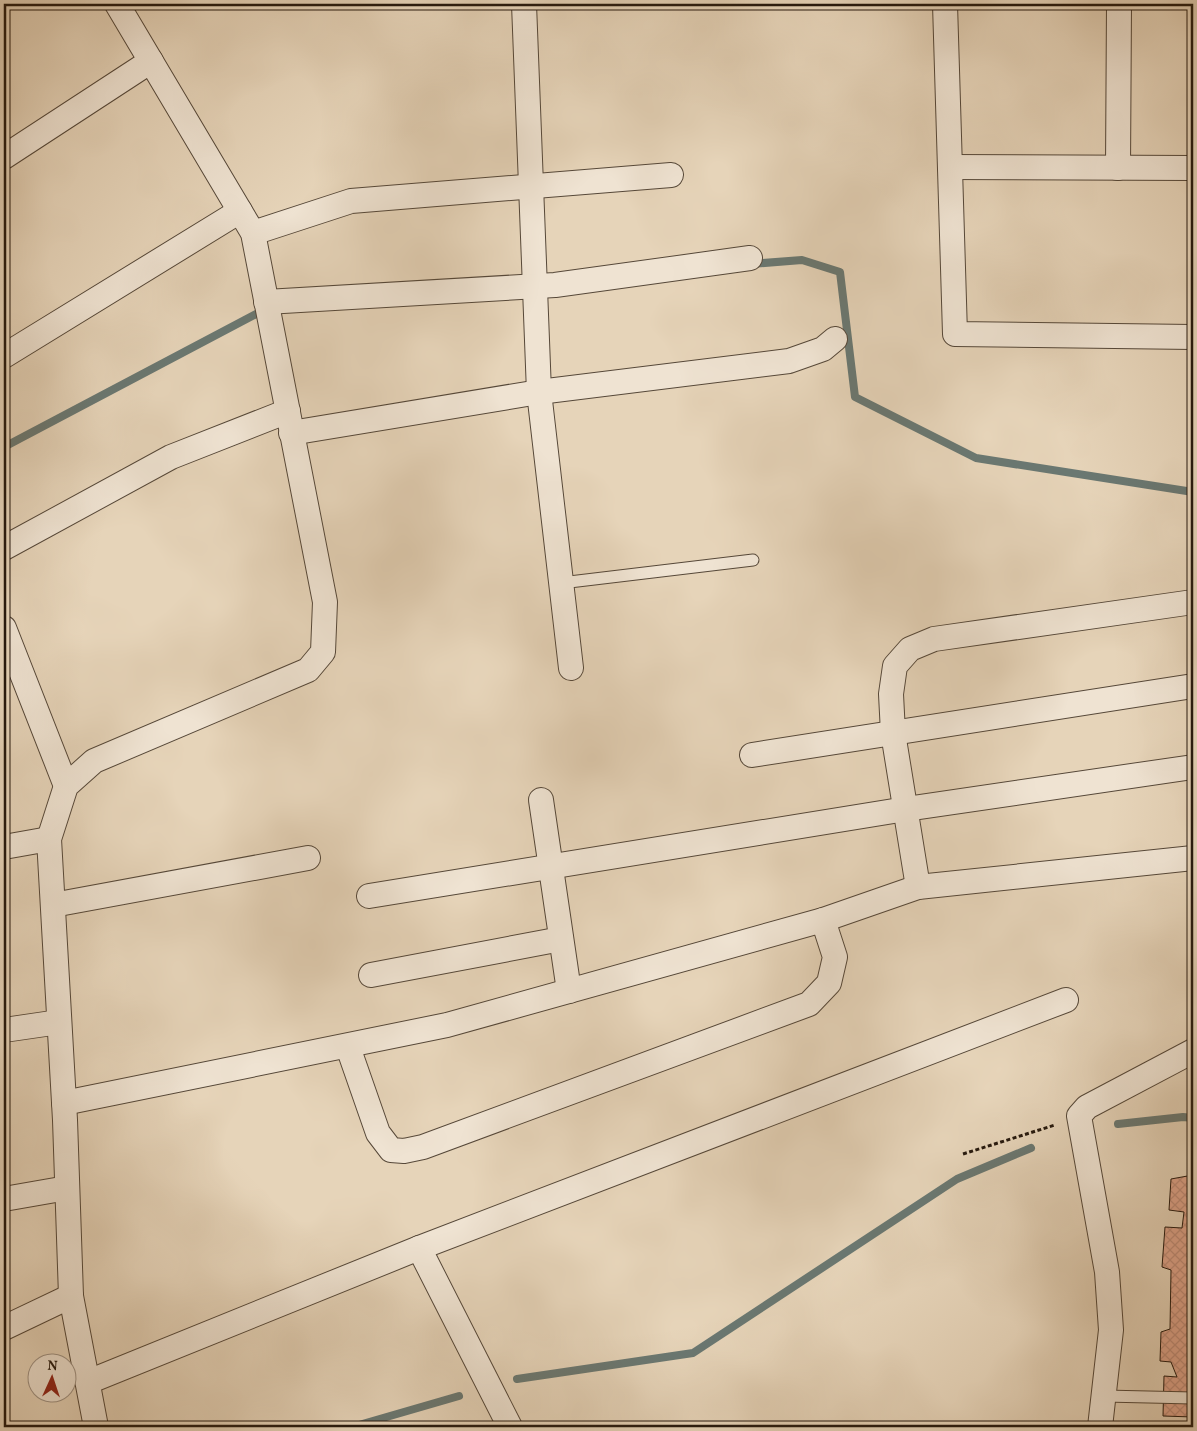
<svg xmlns="http://www.w3.org/2000/svg" width="1197" height="1431" font-family="Vollkorn,serif">
  <style>
    .lines { fill: none; stroke-linecap: round; stroke-linejoin: round }
    .stream { stroke: #6a7872; stroke-width: 8 }
    .building { fill: url(#building-cross-hatch); stroke: #26190e }
    .lane-casing { stroke: #564839; stroke-width: 13 }
    .street-casing { stroke: #564839; stroke-width: 26 }
    .path { stroke: #26190e; stroke-width: 3; stroke-dasharray: 4 2.5; stroke-linecap: butt }
    .lane { stroke: #efe3d2; stroke-width: 11 }
    .street { stroke: #efe3d2; stroke-width: 24 }
  </style>
  <defs>
    <pattern id="building-cross-hatch" width="8" height="8" patternUnits="userSpaceOnUse" patternTransform="scale(1.25)"><rect width="8" height="8" fill="#e0a58c"/><path d="M0 0l8 8M0 8l8-8" fill="none" stroke="#c08d78"/></pattern>
  </defs>
  <rect width="100%" height="100%" fill="#e6d4b9"/>
  <filter id="stains"><feTurbulence type="fractalNoise" baseFrequency=".004" numOctaves="4"/><feColorMatrix values="0 0 0 0 .2 0 0 0 0 .09 0 0 0 0 .02 0 0 0 .5 -.17"/></filter>
  <radialGradient id="worn" r=".72"><stop offset=".6" stop-color="#630" stop-opacity="0"/><stop offset="1" stop-color="#630" stop-opacity=".3"/></radialGradient>
  <g class="lines">
    <g class="stream">
      <polyline points="751,264 802,260 840,272 855,397 976,458 1193,492"/>
      <polyline points="4,447 258,313"/>
      <polyline points="1118,1124 1183,1117 1193,1118"/>
      <polyline points="517,1379 693,1353 957,1179 1031,1148"/>
      <polyline points="352,1427 459,1396"/>
    </g>
  </g>
  <polygon class="building" points="1193,1175 1193,1417 1163,1416 1164,1376 1177,1377 1171,1362 1160,1361 1161,1332 1170,1329 1171,1270 1162,1267 1165,1227 1182,1228 1184,1212 1169,1210 1171,1179"/>
  <g class="lines">
    <g class="lane-casing">
      <g id="lane">
        <polyline points="561,583 753,560"/>
        <polyline points="1104,1396 1193,1398"/>
      </g>
    </g>
    <g class="street-casing">
      <g id="street">
        <polyline points="524,4 539,392 571,668"/>
        <polyline points="945,4 955,334 1193,337"/>
        <polyline points="4,157 151,61"/>
        <polyline points="950,167 1193,168"/>
        <polyline points="1118,168 1119,4"/>
        <polyline points="253,233 351,201 671,175"/>
        <polyline points="266,302 555,285 750,258"/>
        <polyline points="4,356 240,211"/>
        <polyline points="291,433 539,392 789,361 823,349 835,339"/>
        <polyline points="4,548 171,457 288,411"/>
        <polyline points="4,628 66,786"/>
        <polyline points="752,755 1193,686"/>
        <polyline points="541,800 569,991"/>
        <polyline points="4,847 49,839"/>
        <polyline points="918,887 893,733 891,694 895,666 910,649 934,639 1193,602"/>
        <polyline points="369,896 906,809 1193,767"/>
        <polyline points="53,905 308,858"/>
        <polyline points="371,975 561,939"/>
        <polyline points="4,1030 59,1022"/>
        <polyline points="348,1047 378,1133 391,1150 404,1151 423,1147 809,1004 829,983 835,957 823,920"/>
        <polyline points="64,1103 447,1025 823,920 918,887 1193,858"/>
        <polyline points="4,1199 67,1188"/>
        <polyline points="419,1248 510,1427"/>
        <polyline points="4,1328 71,1296"/>
        <polyline points="88,1382 419,1248 1066,1000"/>
        <polyline points="96,1427 71,1296 65,1120 49,839 66,786 94,761 308,670 323,652 325,602 253,233 117,4"/>
        <polyline points="1100,1427 1111,1330 1107,1272 1079,1116 1087,1107 1193,1051"/>
      </g>
    </g>
    <polyline class="path" points="963,1154 1055,1125"/>
    <use href="#lane" class="lane"/>
    <use href="#street" class="street"/>
  </g>
  <rect width="1197" height="1431" fill="none" stroke="#e6d4b9" stroke-width="20"/>
  <rect x="5" y="5" width="1187" height="1421" fill="none" stroke="#26190e" stroke-width="2.5"/>
  <rect x="10" y="10" width="1177" height="1411" fill="none" stroke="#26190e"/>
  <g transform="translate(52 1378) rotate(3)"><circle r="24" fill="#efe3d2" stroke="#9f9284"/>
  <path d="M0-4L9 19L0 12L-9 19Z" fill="#8f2418"/>
  <text y="-8" font-size="14" font-weight="bold" text-anchor="middle" fill="#26190e">N</text>
  </g>
  <rect width="100%" height="100%" filter="url(#stains)"/>
  <rect width="100%" height="100%" fill="url(#worn)"/>
</svg>
